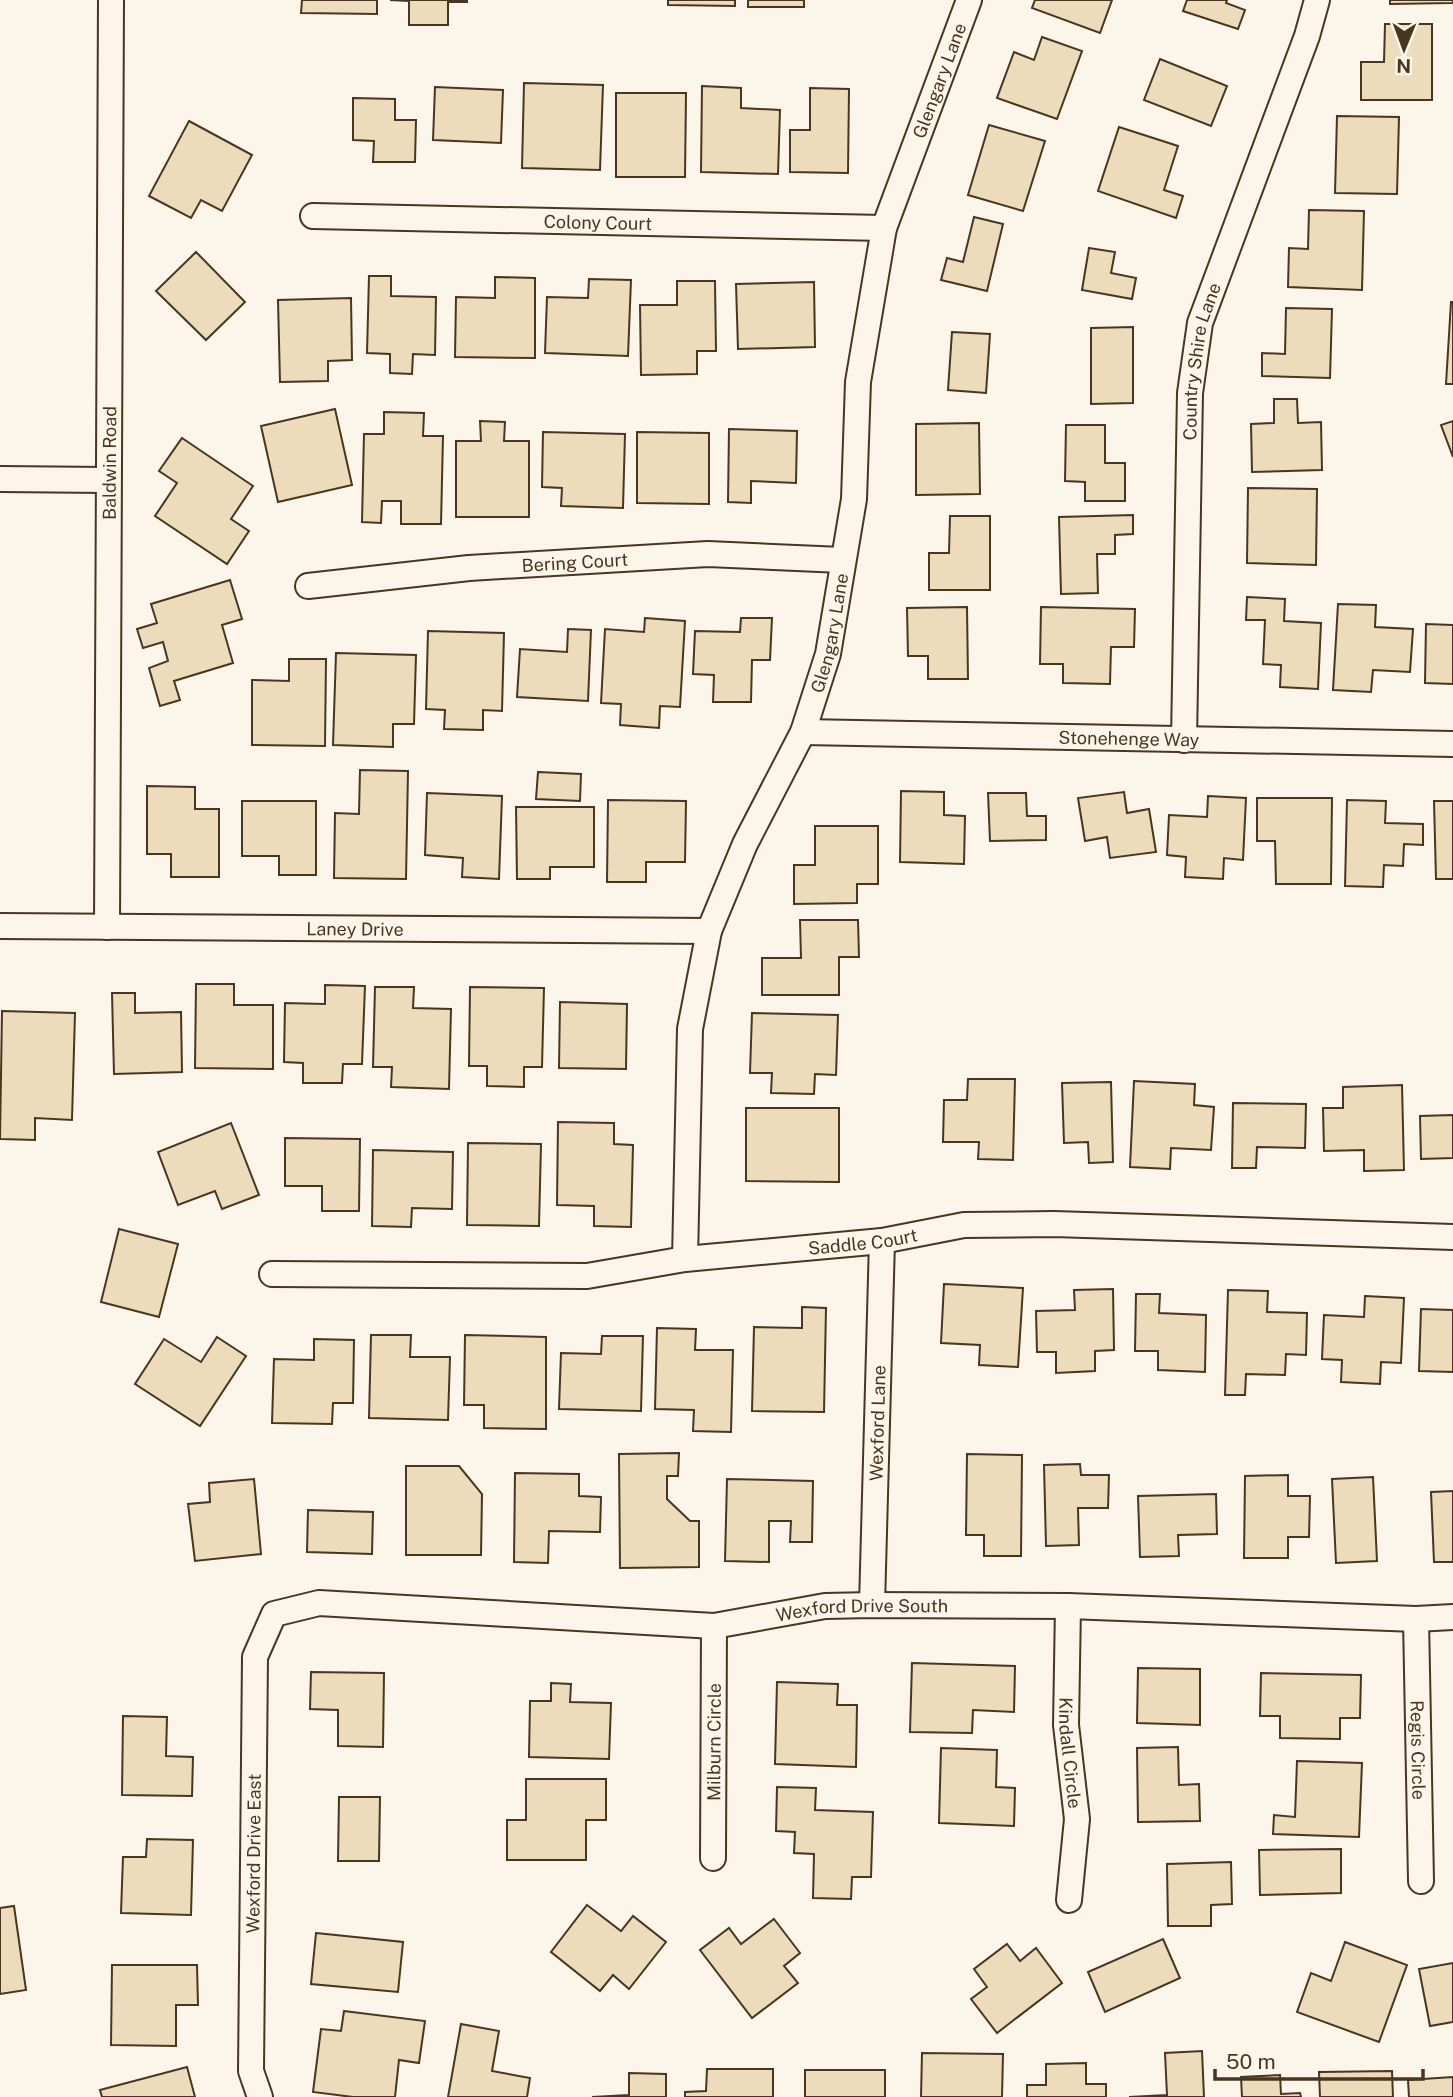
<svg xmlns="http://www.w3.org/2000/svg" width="1453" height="2097" font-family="'Public Sans',sans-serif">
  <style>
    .building { fill: #ecdcbc; stroke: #4a3520; stroke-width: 2 }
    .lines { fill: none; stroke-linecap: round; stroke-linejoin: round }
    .minor-casing { stroke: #4a3520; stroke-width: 28 }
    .minor { stroke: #fbf6e9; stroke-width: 24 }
    .labels { text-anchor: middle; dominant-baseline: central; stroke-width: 5; stroke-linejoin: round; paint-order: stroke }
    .street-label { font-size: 18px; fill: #4a3520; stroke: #fbf6e9 }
  </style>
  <rect width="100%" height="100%" fill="#fbf6e9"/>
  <g class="building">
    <polygon points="302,0 377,0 377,14 301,13"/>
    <polygon points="390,0 467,0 467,2 448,2 448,25 409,25 409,1"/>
    <polygon points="668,0 735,0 735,6 668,5"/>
    <rect x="748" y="0" width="56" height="7"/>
    <polygon points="1035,0 1112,0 1100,33 1032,8"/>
    <polygon points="1187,0 1227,0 1226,3 1245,10 1238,29 1183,11"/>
    <polygon points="1390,0 1453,0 1453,3 1390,4"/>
    <polygon points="1385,24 1432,24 1432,100 1361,100 1361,62 1384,62"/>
    <polygon points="1042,37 1082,51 1057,119 997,98 1014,52 1034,60"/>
    <polygon points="1160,59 1227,86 1211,126 1144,100"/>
    <polygon points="524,83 603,85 600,170 522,168"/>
    <polygon points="702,86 741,88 741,108 780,110 778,174 701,172"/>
    <polygon points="435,87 503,90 501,143 433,140"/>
    <polygon points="810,88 849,89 848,173 790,172 790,130 810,130"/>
    <polygon points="616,93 686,93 685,177 616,177"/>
    <polygon points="353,98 395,99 395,120 416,120 415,162 373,162 374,141 353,140"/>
    <polygon points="1337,116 1399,117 1397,194 1335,193"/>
    <polygon points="189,121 252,155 222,211 201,200 191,218 149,196"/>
    <polygon points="989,125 1045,141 1023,211 968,195"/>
    <polygon points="1119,127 1178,146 1164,190 1183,196 1176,218 1098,191"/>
    <polygon points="1309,210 1364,211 1362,290 1288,287 1289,248 1308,249"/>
    <polygon points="974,217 1003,224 987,291 941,280 947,258 963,262"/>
    <polygon points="1089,248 1115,252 1111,273 1136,278 1132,299 1082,290"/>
    <polygon points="196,252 245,302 206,340 156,291"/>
    <polygon points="369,276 391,276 391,296 436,297 435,355 413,354 412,374 390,373 390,354 367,353"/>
    <polygon points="495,277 535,278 535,358 455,357 456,297 495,298"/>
    <polygon points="589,279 631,280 628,356 545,353 547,297 588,298"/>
    <polygon points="677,281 715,281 716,351 697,351 697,374 641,375 640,305 677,305"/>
    <polygon points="814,282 815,347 738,349 736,284"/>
    <polygon points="351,298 352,360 328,361 328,381 280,382 278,300"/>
    <polygon points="1451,302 1453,302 1453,384 1446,384"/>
    <polygon points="1286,308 1332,309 1330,378 1262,376 1262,353 1285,354"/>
    <polygon points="1133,327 1133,403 1091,404 1091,328"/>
    <polygon points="952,332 990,334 986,393 948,390"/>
    <polygon points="1274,399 1297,399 1298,423 1321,422 1322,470 1252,472 1251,424 1274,423"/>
    <polygon points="335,409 352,485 278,502 261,426"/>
    <polygon points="384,412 424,413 423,436 443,436 441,524 401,524 401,501 382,501 381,523 362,522 364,434 384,434"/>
    <polygon points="480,421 505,422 504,441 529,441 529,517 456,517 456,441 481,441"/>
    <polygon points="1453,421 1453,457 1441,425"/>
    <polygon points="979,423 980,494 916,495 916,424"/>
    <polygon points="1066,425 1105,425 1105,463 1125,463 1125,501 1085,501 1085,482 1065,481"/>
    <polygon points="729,429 797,431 796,483 751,481 751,503 728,502"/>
    <polygon points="543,432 625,434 623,508 561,506 562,488 542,487"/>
    <polygon points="637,432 709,433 709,504 637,503"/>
    <polygon points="182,438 253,486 231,519 249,531 227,564 155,516 177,483 159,471"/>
    <polygon points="1248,488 1317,489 1316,565 1247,563"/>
    <polygon points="1133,515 1133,534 1115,535 1115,554 1097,554 1098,593 1061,594 1059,517"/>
    <polygon points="950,516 990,516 990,590 929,590 929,553 949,553"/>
    <polygon points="230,580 242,619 222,625 233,663 174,681 180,700 160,706 149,668 168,661 163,642 143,648 137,629 157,623 151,604"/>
    <polygon points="1247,597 1285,599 1284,621 1321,623 1318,689 1280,687 1281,665 1263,664 1265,620 1246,620"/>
    <polygon points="1338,604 1376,605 1375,627 1413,629 1410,672 1373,670 1371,692 1333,690"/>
    <polygon points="967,607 968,679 928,679 928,656 908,656 907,608"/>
    <polygon points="1041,607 1135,609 1134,647 1111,647 1110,684 1063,683 1063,664 1040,664"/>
    <polygon points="645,618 685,621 680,707 660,706 659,728 620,725 621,704 601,703 605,629 644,632"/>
    <polygon points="741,618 772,618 770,660 752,660 751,702 713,702 714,675 693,674 695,631 740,632"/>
    <polygon points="1426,624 1453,625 1453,684 1425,683"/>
    <polygon points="568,629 591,630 588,701 517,697 520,649 567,652"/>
    <polygon points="428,631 504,633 502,711 483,710 483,730 444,729 445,710 426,709"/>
    <polygon points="336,653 416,655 414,724 393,724 393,747 333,745"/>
    <polygon points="289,659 326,659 325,746 252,745 252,680 289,681"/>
    <polygon points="360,770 408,771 406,879 334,878 335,813 359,814"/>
    <polygon points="538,772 581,774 580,801 536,799"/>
    <polygon points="147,786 195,787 195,809 219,809 219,877 171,877 171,854 147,854"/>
    <polygon points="901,791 944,792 944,815 965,816 964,864 900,862"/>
    <polygon points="1124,792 1127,813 1149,809 1156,852 1110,858 1107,837 1085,841 1078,798"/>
    <polygon points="427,793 502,796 499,879 462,877 463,858 425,855"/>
    <polygon points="988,793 1026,793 1027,816 1046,816 1046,840 990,841"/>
    <polygon points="1208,796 1246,798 1243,860 1224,858 1223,879 1185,877 1186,857 1167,855 1169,815 1207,817"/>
    <polygon points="1257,798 1332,798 1331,884 1276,884 1275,841 1257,841"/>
    <polygon points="608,800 686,801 685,862 646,862 646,882 607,882"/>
    <polygon points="1347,800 1386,801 1385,823 1423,824 1423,845 1404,844 1403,866 1384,865 1383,887 1345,886"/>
    <polygon points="242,801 316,801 316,875 279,875 279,856 242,856"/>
    <polygon points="1434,801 1453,801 1453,879 1436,879"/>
    <polygon points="516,807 594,807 594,867 550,867 550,879 517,879"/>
    <polygon points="815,826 878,826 878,884 857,884 857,903 794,904 794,865 815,865"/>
    <polygon points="800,920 858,920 859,957 839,957 839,995 762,995 762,958 801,958"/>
    <polygon points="196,984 234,984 234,1005 273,1005 273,1069 195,1068"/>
    <polygon points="325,985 365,986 362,1064 343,1064 342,1083 303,1083 303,1063 284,1062 285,1003 325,1004"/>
    <polygon points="375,987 414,987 413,1008 451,1009 449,1089 391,1087 392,1067 373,1067"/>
    <polygon points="470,987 544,988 542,1067 524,1067 524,1087 487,1086 487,1066 469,1066"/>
    <polygon points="112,993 135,993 135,1013 181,1012 182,1072 114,1074"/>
    <polygon points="560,1002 627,1004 626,1069 559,1068"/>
    <polygon points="2,1011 75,1013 72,1120 35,1118 35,1140 0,1139"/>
    <polygon points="752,1013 838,1015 836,1075 815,1074 814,1094 771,1093 772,1073 750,1073"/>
    <polygon points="968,1079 1015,1079 1013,1160 978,1159 979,1142 943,1142 944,1100 967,1100"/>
    <polygon points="1134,1081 1195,1084 1194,1105 1214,1107 1211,1150 1171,1148 1170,1169 1130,1167"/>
    <polygon points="1111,1082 1113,1162 1089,1163 1088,1142 1064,1143 1062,1083"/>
    <polygon points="1402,1085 1404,1170 1364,1171 1364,1150 1324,1151 1323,1108 1343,1108 1343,1087"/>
    <polygon points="1233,1103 1306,1104 1305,1148 1257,1147 1256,1168 1232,1168"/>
    <polygon points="746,1108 839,1108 839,1182 746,1181"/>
    <polygon points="1453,1115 1453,1158 1421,1159 1420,1116"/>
    <polygon points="558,1122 614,1123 614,1144 633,1145 631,1227 594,1226 594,1206 557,1205"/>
    <polygon points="231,1123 259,1195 222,1209 215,1191 178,1205 158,1152"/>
    <polygon points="285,1138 360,1139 359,1211 322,1211 322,1186 285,1186"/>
    <polygon points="468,1143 541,1144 539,1226 467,1225"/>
    <polygon points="373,1150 453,1152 452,1209 412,1208 411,1227 372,1226"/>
    <polygon points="119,1229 178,1244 159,1317 101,1302"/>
    <polygon points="944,1284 1023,1288 1018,1367 979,1365 980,1345 941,1343"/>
    <polygon points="1113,1289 1114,1350 1095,1351 1095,1371 1056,1373 1056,1352 1037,1352 1036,1311 1075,1310 1074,1290"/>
    <polygon points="1228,1290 1268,1291 1267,1312 1307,1313 1306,1355 1286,1354 1285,1375 1246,1374 1245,1395 1225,1395"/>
    <polygon points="1136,1294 1160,1294 1159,1313 1206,1315 1205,1372 1158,1370 1158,1351 1135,1351"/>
    <polygon points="1365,1296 1404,1298 1401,1363 1381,1362 1380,1384 1341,1382 1342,1360 1322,1359 1324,1315 1364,1317"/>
    <polygon points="802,1307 826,1308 824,1412 752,1411 754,1327 802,1328"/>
    <polygon points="1421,1309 1453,1310 1453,1372 1419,1371"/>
    <polygon points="657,1328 696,1329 695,1350 733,1350 731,1432 693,1431 694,1410 655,1409"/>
    <polygon points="371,1335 411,1335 410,1357 450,1357 448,1420 369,1418"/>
    <polygon points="465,1335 546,1337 546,1429 484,1428 484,1405 464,1405"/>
    <polygon points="602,1336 643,1336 641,1411 559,1409 561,1353 601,1354"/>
    <polygon points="217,1337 246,1356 200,1426 135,1384 164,1339 201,1362"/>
    <polygon points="314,1339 354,1340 353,1403 333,1403 332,1424 272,1423 274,1359 314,1360"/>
    <polygon points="679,1453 678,1476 667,1476 667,1499 690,1521 699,1521 699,1567 620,1568 619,1454"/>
    <polygon points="967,1454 1022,1455 1021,1556 984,1556 984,1535 966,1535"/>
    <polygon points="1080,1464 1081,1475 1109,1475 1108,1508 1078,1508 1079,1545 1046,1546 1044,1465"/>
    <polygon points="406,1466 459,1466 482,1494 481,1555 406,1555"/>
    <polygon points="515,1473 579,1474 579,1496 601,1497 600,1532 549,1531 548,1563 514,1562"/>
    <polygon points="1288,1475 1288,1496 1310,1496 1309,1537 1288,1537 1288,1558 1244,1558 1245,1476"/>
    <polygon points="1373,1477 1377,1561 1336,1563 1332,1479"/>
    <polygon points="254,1479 261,1554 195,1561 188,1504 210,1502 209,1483"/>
    <polygon points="727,1479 813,1481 812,1542 790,1542 791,1521 769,1521 769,1562 725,1561"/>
    <polygon points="1453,1491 1453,1562 1434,1562 1431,1492"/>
    <polygon points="1216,1494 1217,1534 1178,1535 1179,1556 1140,1557 1138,1496"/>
    <polygon points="308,1510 373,1512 372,1554 307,1552"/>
    <polygon points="912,1663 1015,1666 1014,1712 973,1710 972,1733 910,1732"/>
    <polygon points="1138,1668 1200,1669 1200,1725 1137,1723"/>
    <polygon points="311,1672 384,1673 383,1747 338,1746 338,1710 310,1709"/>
    <polygon points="1261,1673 1361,1675 1360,1718 1340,1718 1340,1739 1280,1738 1280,1716 1260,1716"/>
    <polygon points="777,1682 838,1684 837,1705 857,1705 856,1767 775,1764"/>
    <polygon points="551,1683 571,1684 570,1702 611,1703 609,1759 529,1757 530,1701 551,1701"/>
    <polygon points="123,1716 167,1717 166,1756 193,1757 192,1796 122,1795"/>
    <polygon points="1178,1747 1179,1785 1199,1784 1200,1821 1138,1822 1137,1748"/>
    <polygon points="941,1748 997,1750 996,1787 1015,1788 1014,1826 939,1823"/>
    <polygon points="1297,1761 1362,1763 1359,1837 1273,1834 1274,1815 1295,1817"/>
    <polygon points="526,1779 606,1779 606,1820 586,1820 586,1860 507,1860 507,1820 526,1820"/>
    <polygon points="777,1787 816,1788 815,1810 873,1812 871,1877 852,1877 851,1899 813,1898 814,1854 794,1853 795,1832 776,1831"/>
    <polygon points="339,1797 380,1797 379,1861 338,1861"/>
    <polygon points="147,1839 193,1840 191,1915 121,1913 123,1857 146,1857"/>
    <polygon points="1341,1849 1341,1893 1260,1895 1259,1850"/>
    <polygon points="1231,1862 1232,1904 1211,1905 1211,1926 1168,1926 1167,1864"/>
    <polygon points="587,1905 621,1931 633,1916 666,1942 629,1989 613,1975 600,1991 551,1952"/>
    <polygon points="14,1906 26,1990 0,1994 0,1908"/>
    <polygon points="774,1919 800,1953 784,1966 798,1983 752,2018 700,1950 729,1928 741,1944"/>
    <polygon points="316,1933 403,1942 398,1992 311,1984"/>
    <polygon points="1163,1939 1180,1978 1105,2012 1088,1972"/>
    <polygon points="1345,1942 1407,1965 1379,2042 1297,2012 1311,1973 1331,1981"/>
    <polygon points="1007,1944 1020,1961 1036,1948 1062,1983 997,2033 971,1999 987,1987 974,1969"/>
    <polygon points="1453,1963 1453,2022 1430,2026 1419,1969"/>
    <polygon points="112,1965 197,1965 198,2005 176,2005 176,2046 111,2045"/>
    <polygon points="344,2011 425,2021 419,2063 399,2060 395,2097 353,2097 313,2092 321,2029 341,2031"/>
    <polygon points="461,2024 499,2031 492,2071 530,2078 527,2097 448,2097"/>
    <polygon points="1202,2051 1204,2097 1129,2097 1167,2095 1165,2053"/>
    <polygon points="922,2053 1003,2054 1002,2097 921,2097"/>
    <polygon points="1086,2063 1086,2084 1106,2084 1106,2097 1027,2097 1027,2085 1046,2085 1046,2064"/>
    <polygon points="187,2067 195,2097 102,2097 100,2090"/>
    <polygon points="707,2069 773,2069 773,2097 685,2097 685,2092 706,2091"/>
    <rect x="805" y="2070" width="80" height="27"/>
    <polygon points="1392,2071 1393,2097 1320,2097 1319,2072"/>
    <polygon points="629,2073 666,2074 666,2097 592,2097 629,2095"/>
    <polygon points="1280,2075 1281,2094 1300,2093 1301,2097 1242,2097 1241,2077"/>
    <polygon points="1453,2077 1453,2097 1409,2097 1408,2080"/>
  </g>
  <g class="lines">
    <g class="minor-casing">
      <g id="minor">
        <path id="s1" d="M313 216 884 228"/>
        <polyline points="0,479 107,480"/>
        <path id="s2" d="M308 586 469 568 708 554 842 560"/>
        <path id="s3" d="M803 732 1453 744"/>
        <path id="s4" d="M1184 740 1190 393 1200 323 1307 36 1317 0"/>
        <path id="s5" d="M0 926 709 931"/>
        <path id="s6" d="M107 927 111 0"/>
        <path id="s7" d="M685 1259 690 1029 709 931 745 844 803 732 828 654 854 499 858 382 884 228 969 0"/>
        <path id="s8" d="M272 1274 587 1276 685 1259 882 1241 964 1225 1054 1224 1453 1237"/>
        <path id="s9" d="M872 1605 882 1241"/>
        <path id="s10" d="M1068 1606 1066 1725 1077 1819 1069 1900"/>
        <path id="s11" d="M1416 1619 1421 1881"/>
        <path id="s12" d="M713 1858 714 1626"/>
        <path id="s13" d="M260 2097 251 2071 255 1657 274 1614 319 1603 714 1626 825 1606 872 1605 1068 1606 1416 1619 1453 1617"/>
      </g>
    </g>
    <use href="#minor" class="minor"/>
  </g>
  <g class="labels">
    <g class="street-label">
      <text stroke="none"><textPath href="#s7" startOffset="1220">Glengary Lane</textPath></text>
      <text stroke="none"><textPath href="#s1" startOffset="285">Colony Court</textPath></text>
      <text stroke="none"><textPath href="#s4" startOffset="380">Country Shire Lane</textPath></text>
      <text stroke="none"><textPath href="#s6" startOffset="464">Baldwin Road</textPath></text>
      <text stroke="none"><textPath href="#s2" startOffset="268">Bering Court</textPath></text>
      <text stroke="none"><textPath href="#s7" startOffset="653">Glengary Lane</textPath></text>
      <text stroke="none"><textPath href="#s3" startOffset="326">Stonehenge Way</textPath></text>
      <text stroke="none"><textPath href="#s5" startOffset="355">Laney Drive</textPath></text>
      <text stroke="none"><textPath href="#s8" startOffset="593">Saddle Court</textPath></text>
      <text stroke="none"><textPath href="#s9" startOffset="182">Wexford Lane</textPath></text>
      <text stroke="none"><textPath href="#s13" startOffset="1080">Wexford Drive South</textPath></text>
      <text stroke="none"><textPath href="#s12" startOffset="116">Milburn Circle</textPath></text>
      <text stroke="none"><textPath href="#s11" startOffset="131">Regis Circle</textPath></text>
      <text stroke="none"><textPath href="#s10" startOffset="147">Kindall Circle</textPath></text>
      <text stroke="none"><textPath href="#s13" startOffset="245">Wexford Drive East</textPath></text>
    </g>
  </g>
  <g transform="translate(1404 49) rotate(181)" stroke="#fbf6e9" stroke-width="5" paint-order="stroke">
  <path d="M0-5L12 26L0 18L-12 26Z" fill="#4a3520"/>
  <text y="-10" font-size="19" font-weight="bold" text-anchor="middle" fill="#4a3520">N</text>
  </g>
  <path d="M1215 2069v10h208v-10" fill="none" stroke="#4a3520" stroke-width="3.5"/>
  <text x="1226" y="2069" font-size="21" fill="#4a3520" stroke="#fbf6e9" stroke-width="5" paint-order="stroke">50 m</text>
</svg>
